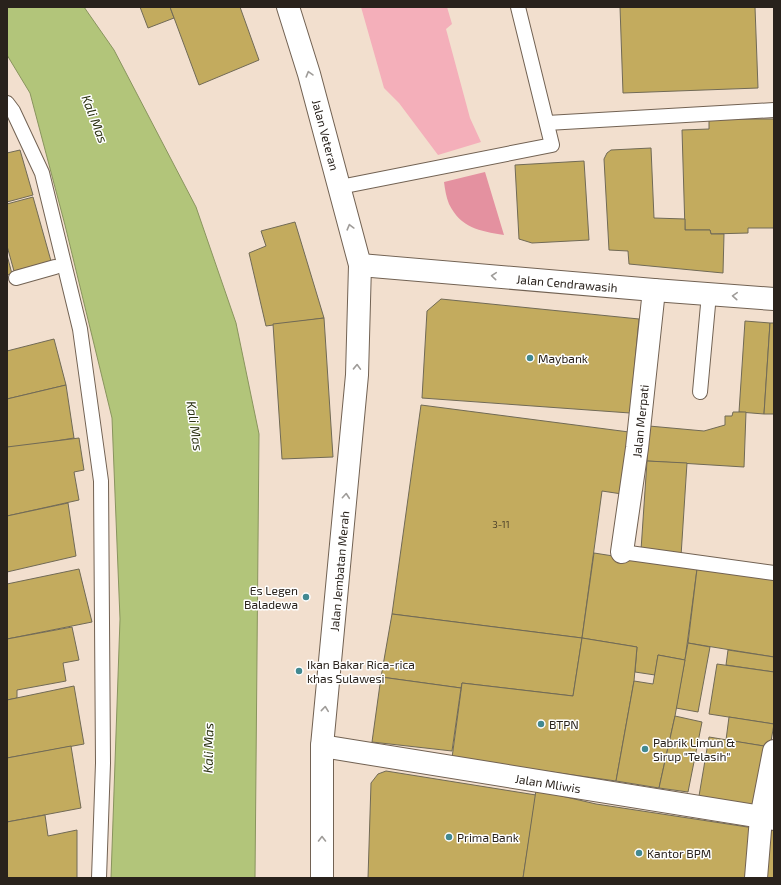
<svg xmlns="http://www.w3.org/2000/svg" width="781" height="885" font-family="'Exo 2',sans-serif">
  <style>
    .green { fill: #f4afba }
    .forest { fill: #e491a0 }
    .water { fill: #b2c57a; stroke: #89945e }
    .building { fill: #c3ab5e; stroke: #716a56 }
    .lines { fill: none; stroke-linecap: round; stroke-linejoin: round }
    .lane-casing { stroke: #726253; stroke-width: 16 }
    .street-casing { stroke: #726253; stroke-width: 24 }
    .secondary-casing { stroke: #726253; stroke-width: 24 }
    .primary-casing { stroke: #726253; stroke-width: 24 }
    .lane { stroke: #fff; stroke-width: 14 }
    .street { stroke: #fff; stroke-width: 22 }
    .secondary { stroke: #fff; stroke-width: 22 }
    .primary { stroke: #fff; stroke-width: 22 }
    .oneway { stroke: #9f9c99 }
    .poi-dot { fill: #428991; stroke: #fff; stroke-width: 1.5 }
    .labels { text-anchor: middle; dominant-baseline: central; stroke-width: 3; stroke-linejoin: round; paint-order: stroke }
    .number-label { font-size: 10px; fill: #50442c }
    .street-label { font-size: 12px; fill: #29221c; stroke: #fff }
    .poi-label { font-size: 12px; fill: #29221c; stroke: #fff; text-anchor: start }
    .water-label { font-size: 13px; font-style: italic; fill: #2c3313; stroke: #fff }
  </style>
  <rect width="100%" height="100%" fill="#f2dfce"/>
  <polygon class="green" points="361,7 447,7 452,24 446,29 470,118 481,142 438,155 399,103 384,88"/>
  <path class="forest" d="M485 172 504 235C479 231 461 228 449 204 446 197 445 189 444 182Z"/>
  <polygon class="water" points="7,7 84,7 114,50 196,207 236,323 259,434 255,878 111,878 120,619 112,418 65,225 30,93 7,55"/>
  <g class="building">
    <polygon points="140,7 170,7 174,18 148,28"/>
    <polygon points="170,7 240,7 259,60 199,85"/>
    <polygon points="620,7 755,7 758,88 623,93"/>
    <polygon points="709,119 774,119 774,228 748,228 748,233 711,234 710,230 685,230 682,130 709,129"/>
    <polygon points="651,148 654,218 685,219 685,230 710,230 711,234 724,234 723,273 629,264 628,251 609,250 604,159 607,153 611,150"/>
    <polygon points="20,150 33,195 7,202 7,153"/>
    <polygon points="584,161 589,240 532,243 519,239 515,165"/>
    <polygon points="33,197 51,261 14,271 7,246 7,204"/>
    <polygon points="295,222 324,318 266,326 249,253 266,246 261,231"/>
    <polygon points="7,255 12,274 7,275"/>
    <polygon points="441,299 639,319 630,413 422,398 427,311"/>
    <polygon points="324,318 333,457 282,459 273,324"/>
    <polygon points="745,321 770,323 764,414 739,412"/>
    <polygon points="770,323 774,323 774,414 764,414"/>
    <polygon points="54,339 66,385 7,399 7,351"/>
    <polygon points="66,385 74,438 7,449 7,399"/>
    <polygon points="421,405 629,432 622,494 602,491 582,638 392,614"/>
    <polygon points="733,412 746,412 744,467 647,461 649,426 704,431 725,425 725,416 732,416"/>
    <polygon points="79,438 84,470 74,472 79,500 7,516 7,447"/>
    <polygon points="647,461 687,463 681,556 641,550"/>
    <polygon points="68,503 76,556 7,572 7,516"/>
    <polygon points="594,553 697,569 685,660 658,655 655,675 635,672 637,647 582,638"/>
    <polygon points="79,569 92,622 7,639 7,584"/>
    <polygon points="697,569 774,579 774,657 688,643"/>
    <polygon points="392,614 582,638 573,696 462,683 461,688 381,677"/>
    <polygon points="72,627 79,660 63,663 66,681 17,690 17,698 7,700 7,639"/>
    <polygon points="582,638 637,647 634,681 616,781 452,758 462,683 573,696"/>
    <polygon points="688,643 710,647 698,712 676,708"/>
    <polygon points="728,650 774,657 774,672 726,665"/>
    <polygon points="658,655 685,660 675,716 659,788 616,781 634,681 653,684"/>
    <polygon points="717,664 774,672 774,724 709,714"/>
    <polygon points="381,677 461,688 452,751 372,742"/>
    <polygon points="74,686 84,744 7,758 7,700"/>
    <polygon points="675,716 702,722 688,792 659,788"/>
    <polygon points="729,717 774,724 770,747 726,740"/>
    <polygon points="709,737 770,747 759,806 699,796"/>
    <polygon points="71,746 81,808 7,822 7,758"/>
    <polygon points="386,771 536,795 523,878 368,878 371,783 378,774"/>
    <polygon points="536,790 596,804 754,828 747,878 523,878"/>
    <polygon points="45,815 48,836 77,830 77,878 7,878 7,822"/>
    <polygon points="765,829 774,829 774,878 760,878"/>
  </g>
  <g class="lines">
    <g class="lane-casing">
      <g id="lane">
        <polyline points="7,103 13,111 42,173 80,329 101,481 103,763 99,878"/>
        <polyline points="547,123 774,110"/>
        <polyline points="340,187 552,145 518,7"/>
        <polyline points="16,278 55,267"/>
        <polyline points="700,392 709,294"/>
        <polyline points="622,552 774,573"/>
      </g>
    </g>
    <g class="street-casing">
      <g id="street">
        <polyline points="622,552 637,448 654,290"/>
        <polyline points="322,746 774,819"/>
        <polyline points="756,878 761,818 774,751"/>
      </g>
    </g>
    <g class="secondary-casing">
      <polyline id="secondary" points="360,265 654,290 774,299"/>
    </g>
    <g class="primary-casing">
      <polyline id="primary" points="288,7 309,74 360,265 357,375 322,746 322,878"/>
    </g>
    <use href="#lane" class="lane"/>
    <use href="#street" class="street"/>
    <use href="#secondary" class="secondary"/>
    <use href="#primary" class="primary"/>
  </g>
  <defs><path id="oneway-chevron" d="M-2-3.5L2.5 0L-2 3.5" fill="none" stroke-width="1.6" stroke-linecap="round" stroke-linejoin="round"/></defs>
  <g class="oneway">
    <use href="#oneway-chevron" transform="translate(309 74) rotate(-106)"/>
    <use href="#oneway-chevron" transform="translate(350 227) rotate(-105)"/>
    <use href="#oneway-chevron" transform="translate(494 276) rotate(-175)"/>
    <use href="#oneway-chevron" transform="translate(735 296) rotate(-176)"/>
    <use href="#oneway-chevron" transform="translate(357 367) rotate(-88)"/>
    <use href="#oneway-chevron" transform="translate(346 496) rotate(-85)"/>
    <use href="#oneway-chevron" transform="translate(325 709) rotate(-84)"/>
    <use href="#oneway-chevron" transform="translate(322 839) rotate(-90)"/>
  </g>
  <g class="poi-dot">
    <circle cx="530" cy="358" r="4"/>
    <circle cx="306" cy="597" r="4"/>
    <circle cx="299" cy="671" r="4"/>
    <circle cx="541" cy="724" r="4"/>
    <circle cx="645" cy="749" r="4"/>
    <circle cx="449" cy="837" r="4"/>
    <circle cx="639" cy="853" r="4"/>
  </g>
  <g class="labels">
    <g class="number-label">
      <text x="501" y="524">3-11</text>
    </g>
    <g class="street-label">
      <text transform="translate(326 135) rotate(75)">Jalan Veteran</text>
      <text transform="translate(567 283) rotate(5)">Jalan Cendrawasih</text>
      <text transform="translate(640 421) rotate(-84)">Jalan Merpati</text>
      <text transform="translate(339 571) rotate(-85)">Jalan Jembatan Merah</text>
      <text transform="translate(548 783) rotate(9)">Jalan Mliwis</text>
    </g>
    <g class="poi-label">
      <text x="538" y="358">Maybank</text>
      <text x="298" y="590" text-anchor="end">Es Legen<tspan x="298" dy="14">Baladewa</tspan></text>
      <text x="307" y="664">Ikan Bakar Rica-rica<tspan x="307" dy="14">khas Sulawesi</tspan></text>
      <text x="549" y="724">BTPN</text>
      <text x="653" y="742">Pabrik Limun &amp;<tspan x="653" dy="14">Sirup "Telasih"</tspan></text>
      <text x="457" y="837">Prima Bank</text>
      <text x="647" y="853">Kantor BPM</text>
    </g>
    <g class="water-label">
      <text transform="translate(95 119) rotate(69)">Kali Mas</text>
      <text transform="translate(195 426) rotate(82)">Kali Mas</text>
      <text transform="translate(208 748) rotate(-89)">Kali Mas</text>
    </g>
  </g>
  <rect width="781" height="885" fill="none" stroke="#29221c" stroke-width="16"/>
</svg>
